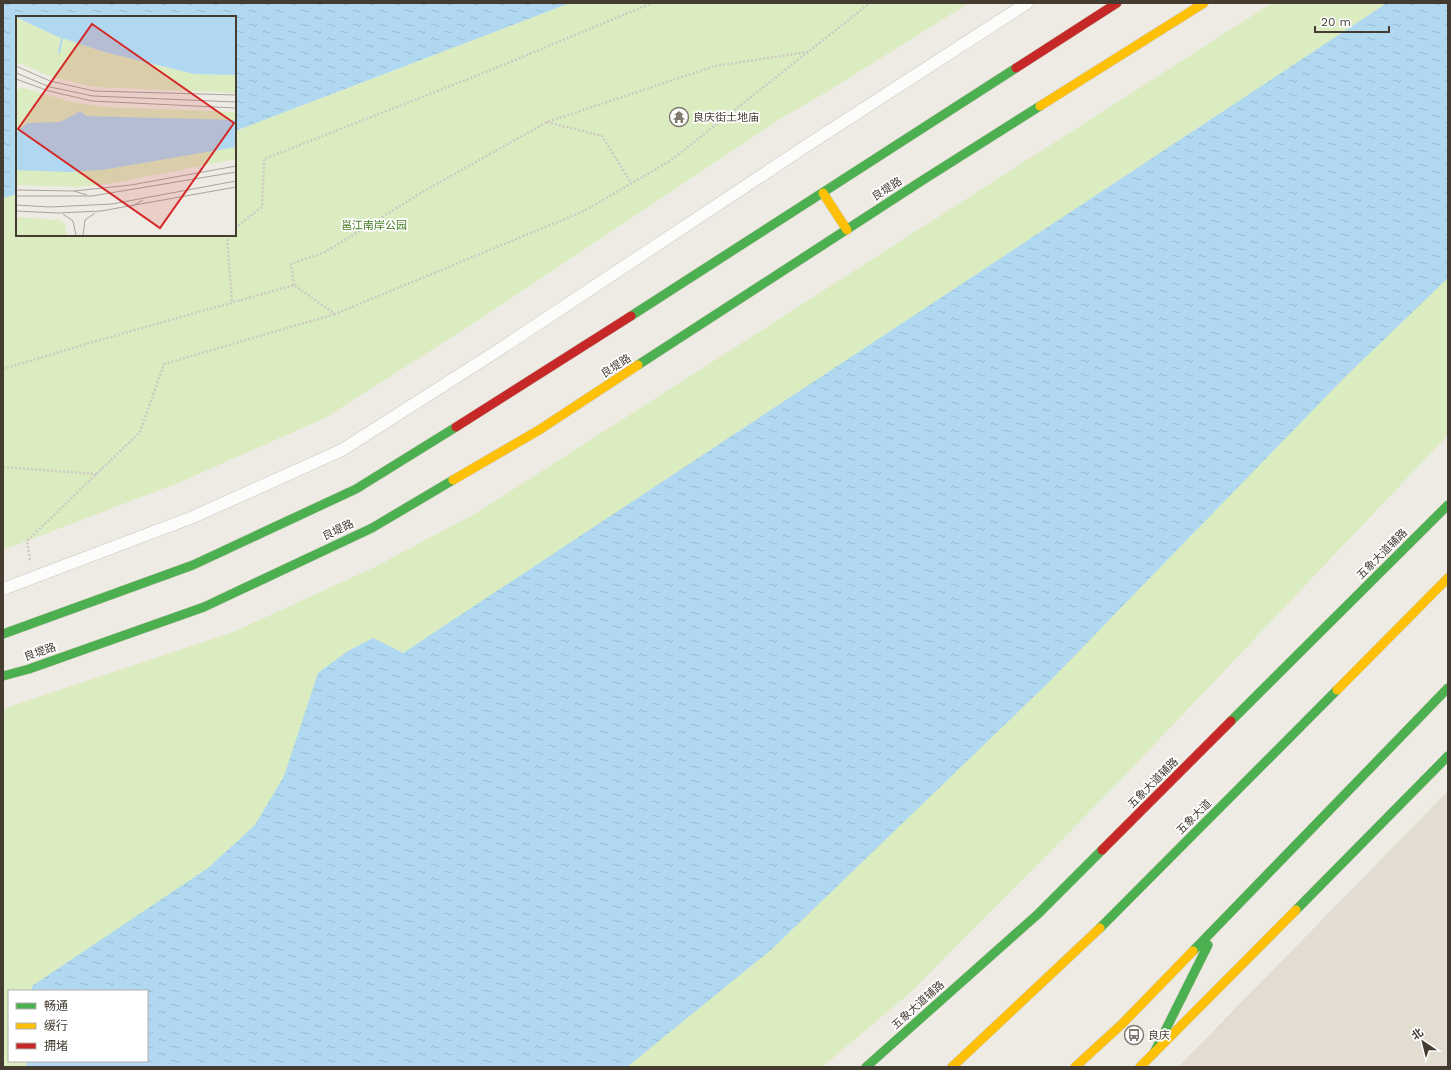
<svg xmlns="http://www.w3.org/2000/svg" width="1451" height="1070" font-family="'Work Sans','Noto Sans SC',sans-serif">
  <style>
    .residential { fill: #e3ddd1 }
    .green { fill: #dbecc1; fill-rule: evenodd }
    .water { fill: url(#water-ripples) }
    .lines { fill: none; stroke-linecap: round; stroke-linejoin: round }
    .lane-casing { stroke: #cac7c0; stroke-width: 13 }
    .fast-casing { stroke: #cfcabc; stroke-width: 10 }
    .slow-casing { stroke: #cfcabc; stroke-width: 10 }
    .jam-casing { stroke: #cfcabc; stroke-width: 10 }
    .path { stroke: #cdcac5; stroke-width: 2.5; stroke-dasharray: 2 2; stroke-linecap: butt }
    .lane { stroke: #fcfcfb; stroke-width: 12 }
    .fast { stroke: #4caf50; stroke-width: 9 }
    .slow { stroke: #ffc107; stroke-width: 9 }
    .jam { stroke: #c62828; stroke-width: 9 }
    .labels { text-anchor: middle; dominant-baseline: central; stroke-width: 3.5; stroke-linejoin: round; paint-order: stroke }
    .poi-label { font-size: 11px; fill: #443c31; stroke: #fff; text-anchor: start }
    .street-label { font-size: 11px; fill: #443c31; stroke: #fff }
    .park-label { font-size: 11px; fill: #437a20; stroke: #fff }
    .inset-river { fill: none; stroke: #b0d8f1; stroke-width: 2 }
    .inset-road { fill: none; stroke: #aaa59c; stroke-width: 1 }
    .view { fill: #d62828; fill-opacity: 0.15; stroke: #d62828; stroke-width: 2 }
    .inset-edge { fill: none; stroke: #443c31; stroke-width: 2 }
  </style>
  <defs>
    <pattern id="water-ripples" width="26" height="14" patternUnits="userSpaceOnUse"><rect width="26" height="14" fill="#b0d8f1"/><path d="M2 4q2-2 4 0t4 0M15 11q2-2 4 0t4 0" fill="none" stroke="#99bacf"/></pattern>
  </defs>
  <rect width="100%" height="100%" fill="#eeebe4"/>
  <polygon class="residential" points="1448,791 1448,1067 1178,1067"/>
  <g class="green">
    <polygon points="570,3 969,3 830,90 780,119 474,323 325,418 178,483 3,550 3,198 17,194 17,235 235,235 235,131"/>
    <path d="M1272 3H1448V435L1114 787 911 992 822 1067H3V709L231 633 375 567 478 512ZM9 991H147V1061H9Z"/>
  </g>
  <g class="water">
    <polygon points="3,3 570,3 235,131 235,17 17,17 17,194 3,198"/>
    <polygon points="1387,3 1448,3 1448,278 1345,377 1047,684 772,949 627,1067 26,1067 27,1061 147,1061 147,991 32,991 32,986 208,868 255,825 284,776 318,673 348,651 373,638 403,653"/>
  </g>
  <g class="lines">
    <g class="lane-casing">
      <polyline id="lane" points="3,589 193,517 342,450 494,353 803,148 1027,3"/>
    </g>
    <g class="fast-casing">
      <g id="fast">
        <polyline points="631,316 1016,68"/>
        <polyline points="638,365 923,180 1040,106"/>
        <polyline points="3,634 193,565 356,489 456,427"/>
        <polyline points="3,676 29,669 204,607 372,528 453,480"/>
        <polyline points="1231,721 1448,505"/>
        <polyline points="1296,910 1448,756"/>
        <polyline points="1100,928 1337,690"/>
        <polyline points="1193,951 1448,688"/>
        <polyline points="1154,1053 1208,945"/>
        <polyline points="866,1067 1038,914 1102,850"/>
      </g>
    </g>
    <g class="slow-casing">
      <g id="slow">
        <polyline points="1040,106 1204,3"/>
        <polyline points="823,193 847,230"/>
        <polyline points="453,480 539,430 638,365"/>
        <polyline points="1337,690 1448,578"/>
        <polyline points="952,1067 1100,928"/>
        <polyline points="1075,1067 1122,1024 1193,951"/>
        <polyline points="1140,1067 1296,910"/>
      </g>
    </g>
    <g class="jam-casing">
      <g id="jam">
        <polyline points="1016,68 1117,3"/>
        <polyline points="456,427 631,316"/>
        <polyline points="1102,850 1231,721"/>
      </g>
    </g>
    <g class="path">
      <polyline points="547,122 602,136 631,183"/>
      <polyline points="235,228 262,207 264,159 491,70 652,3"/>
      <polyline points="227,235 232,303"/>
      <polyline points="294,285 291,264 325,252 426,190 547,122 715,66 808,52"/>
      <polyline points="3,369 93,342 294,285 335,314 584,211 670,161 870,3"/>
      <polyline points="3,467 96,474"/>
      <polyline points="30,560 27,541 140,432 164,364 335,314"/>
    </g>
    <use href="#lane" class="lane"/>
    <use href="#fast" class="fast"/>
    <use href="#slow" class="slow"/>
    <use href="#jam" class="jam"/>
  </g>
  <defs>
    <g id="temple-ring" transform="scale(1)"><circle r="9.5" fill="#fff" stroke="#807970" stroke-width="1.5"/><path d="M0-6L5-2H3V0L6.5 2.5H4V6H1.5V3h-3V6H-4V2.5H-6.5L-3 0V-2H-5Z" fill="#807970"/></g>
    <g id="bus-ring" transform="scale(1)"><circle r="9.5" fill="#fff" stroke="#807970" stroke-width="1.5"/><path d="M-5-6H5V4H4V6H2V4H-2V6H-4V4H-5ZM-3.5-4V0h7V-4ZM-3.5 1.2v1.5H-2V1.2ZM2 1.2v1.5H3.5V1.2Z" fill="#807970"/></g>
  </defs>
  <g fill-rule="evenodd">
    <use href="#temple-ring" x="679" y="117"/>
    <use href="#bus-ring" x="1134" y="1035"/>
  </g>
  <g class="labels">
    <g class="poi-label">
      <text x="693" y="117">良庆街土地庙</text>
      <text x="1148" y="1035">良庆</text>
    </g>
    <g class="street-label">
      <text transform="translate(887 189) rotate(-33)">良堤路</text>
      <text transform="translate(616 366) rotate(-33)">良堤路</text>
      <text transform="translate(338 530) rotate(-25)">良堤路</text>
      <text transform="translate(1382 554) rotate(-45)">五象大道辅路</text>
      <text transform="translate(40 652) rotate(-19)">良堤路</text>
      <text transform="translate(1153 783) rotate(-45)">五象大道辅路</text>
      <text transform="translate(1194 817) rotate(-45)">五象大道</text>
      <text transform="translate(918 1005) rotate(-42)">五象大道辅路</text>
    </g>
    <g class="park-label">
      <text x="374" y="225">邕江南岸公园</text>
    </g>
  </g>
  <g transform="translate(16 16)">
    <rect width="220" height="220" fill="#eeebe4"/>
    <path d="M0 1 40 20 88 36 178 58 220 59V77L79 71 36 61 0 46ZM5 71 55 86 87 91 220 96V143L97 167 62 171 0 169V76ZM0 201 43 204 49 208 51 219H0Z" fill="#dbecc1"/>
    <path d="M0 1H220V59L178 58 88 36 40 20ZM65 95 70 100 220 104V131L86 154 51 156 0 154V117L11 107 44 106Z" fill="#b0d8f1"/>
    <path class="inset-river" d="M43 37 46 22"/>
    <path class="inset-road" d="M0 50 34 65 78 75 220 79M0 57 34 71 77 80 220 86M0 63 33 75 76 85 220 92M0 174 58 175 115 169 220 150M58 175 71 179M0 180H76L220 156M0 189 34 191 96 188 220 165M116 190 127 184M0 195 42 197 85 195 220 171M47 198 57 205 60 219M67 219 69 204 79 197"/>
    <path class="view" d="M76 8 218 107 144 212 2 113Z"/>
    <rect width="220" height="220" class="inset-edge"/>
  </g>
  <rect width="1451" height="1070" fill="none" stroke="#443c31" stroke-width="8"/>
  <rect x="8" y="990" width="140" height="72" fill="#ffffff" stroke="#b4b1ad"/>
  <rect x="16" y="1003" width="20" height="6" fill="#4caf50" stroke="#b4b1ad"/>
  <text x="44" y="1010" font-size="12" fill="#443c31">畅通</text>
  <rect x="16" y="1023" width="20" height="6" fill="#ffc107" stroke="#b4b1ad"/>
  <text x="44" y="1030" font-size="12" fill="#443c31">缓行</text>
  <rect x="16" y="1043" width="20" height="6" fill="#c62828" stroke="#b4b1ad"/>
  <text x="44" y="1050" font-size="12" fill="#443c31">拥堵</text>
  <g transform="translate(1423 1042) rotate(325)" stroke="#ffffff" stroke-width="3" paint-order="stroke">
  <path d="M0-3L7 15L0 10L-7 15Z" fill="#443c31"/>
  <text y="-6" font-size="11" font-weight="bold" text-anchor="middle" fill="#443c31">北</text>
  </g>
  <path d="M1315 26v6h74v-6" fill="none" stroke="#443c31" stroke-width="2"/>
  <text x="1321" y="26" font-size="12" fill="#443c31" stroke="#ffffff" stroke-width="3" paint-order="stroke">20 m</text>
</svg>
